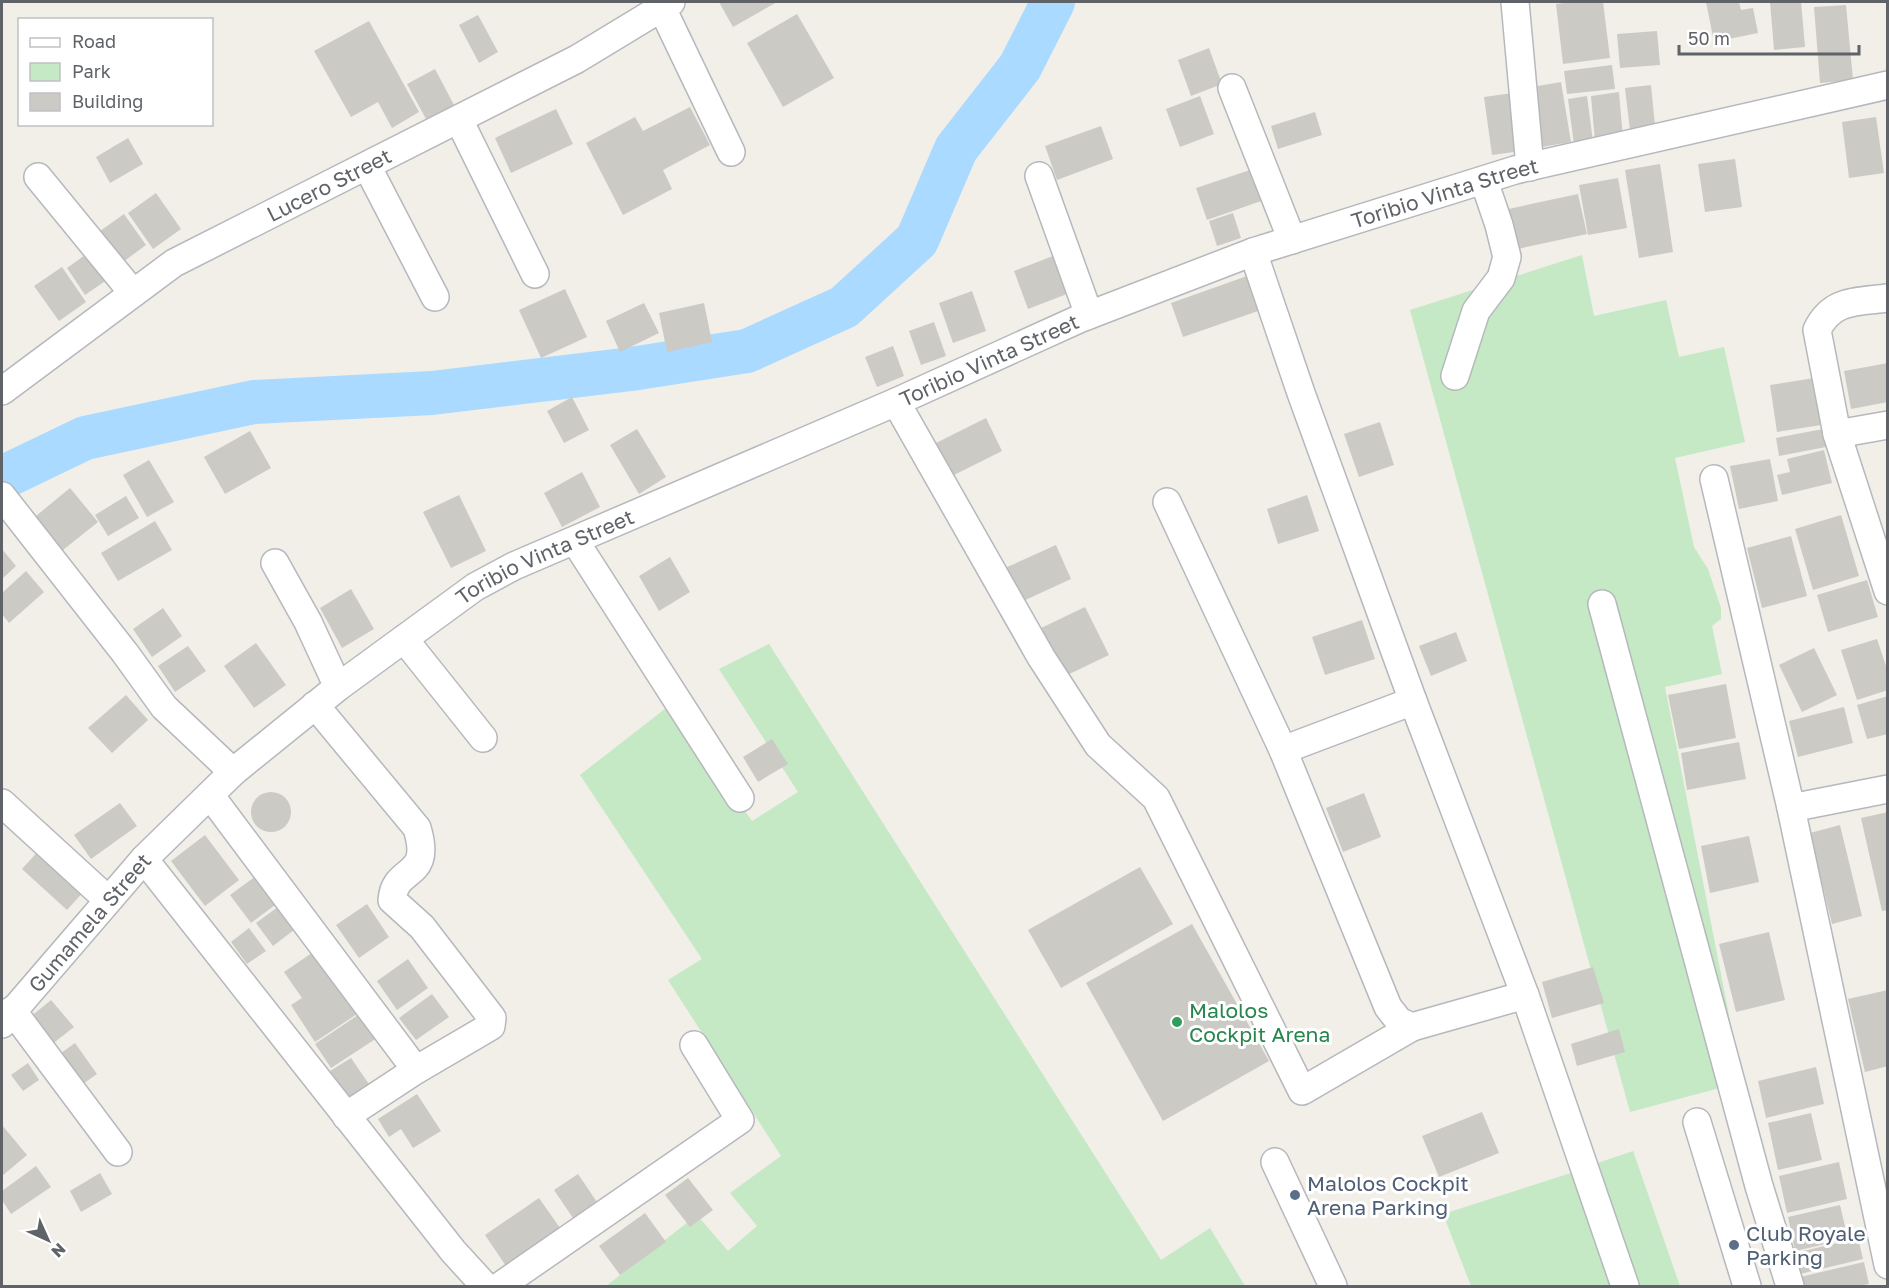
<svg xmlns="http://www.w3.org/2000/svg" width="1889" height="1288" font-family="'Golos Text',sans-serif">
  <style>
    .green { fill: #c5e8c5 }
    .lines { fill: none; stroke-linecap: round; stroke-linejoin: round }
    .river { stroke: #aadaff; stroke-width: 44 }
    .building { fill: #cccac5 }
    .minor-casing { stroke: #b5b8bc; stroke-width: 30 }
    .minor { stroke: #fff; stroke-width: 27 }
    .leisure-dot { fill: #2e9e5b; stroke: #fff; stroke-width: 2 }
    .service-dot { fill: #5c6f8a; stroke: #fff; stroke-width: 2 }
    .labels { text-anchor: middle; dominant-baseline: central; stroke-width: 6; stroke-linejoin: round; paint-order: stroke }
    .street-label { font-size: 21px; fill: #5f6368; stroke: #fff }
    .leisure-label { font-size: 21px; fill: #27864d; stroke: #fff; text-anchor: start }
    .service-label { font-size: 21px; fill: #4e5e75; stroke: #fff; text-anchor: start }
  </style>
  <rect width="100%" height="100%" fill="#f1efe8"/>
  <g class="green">
    <polygon points="1582,255 1594,316 1666,300 1679,357 1724,347 1745,442 1675,458 1694,547 1708,569 1721,608 1721,619 1712,626 1722,674 1665,687 1742,1082 1630,1112 1410,310"/>
    <polygon points="769,644 1161,1260 1210,1228 1245,1286 606,1286 697,1215 728,1251 757,1226 730,1193 781,1156 668,980 702,959 580,775 670,705 752,821 798,792 719,669"/>
    <polygon points="1633,1151 1680,1286 1625,1286 1580,1169"/>
    <polygon points="1574,1172 1613,1286 1471,1286 1443,1214"/>
  </g>
  <g class="lines">
    <polyline class="river" points="2,478 85,438 254,402 432,393 631,369 747,351 844,307 917,240 956,149 1020,67 1053,2"/>
  </g>
  <g class="building">
    <polygon points="719,2 777,2 733,27"/>
    <polygon points="1573,2 1603,2 1610,58 1563,64 1556,4"/>
    <polygon points="1706,2 1739,2 1741,10 1753,8 1758,33 1714,42"/>
    <polygon points="1770,2 1801,2 1805,47 1774,50"/>
    <polygon points="1846,5 1853,80 1820,83 1814,7"/>
    <polygon points="797,14 834,78 783,107 747,43"/>
    <polygon points="478,15 498,52 479,63 459,25"/>
    <polygon points="369,21 419,112 392,128 378,102 351,117 314,51"/>
    <polygon points="1657,31 1660,65 1620,68 1617,34"/>
    <polygon points="1209,48 1222,84 1191,96 1178,60"/>
    <polygon points="1612,65 1615,89 1567,94 1564,71"/>
    <polygon points="435,69 454,105 426,119 407,84"/>
    <polygon points="1561,82 1571,142 1542,147 1532,87"/>
    <polygon points="1651,85 1656,136 1631,139 1625,88"/>
    <polygon points="1619,92 1623,138 1595,141 1591,96"/>
    <polygon points="1513,93 1521,151 1492,155 1484,97"/>
    <polygon points="1200,96 1214,134 1180,147 1166,109"/>
    <polygon points="1587,96 1594,149 1575,152 1568,99"/>
    <polygon points="690,107 710,145 663,170 672,189 623,215 586,143 635,117 643,131"/>
    <polygon points="556,109 573,144 511,173 495,138"/>
    <polygon points="1315,112 1322,135 1278,149 1271,126"/>
    <polygon points="1876,117 1884,173 1849,178 1842,122"/>
    <polygon points="1101,126 1113,159 1057,180 1045,146"/>
    <polygon points="128,138 143,164 110,183 96,157"/>
    <polygon points="1735,159 1742,207 1705,212 1698,164"/>
    <polygon points="1660,164 1673,252 1639,258 1625,170"/>
    <polygon points="1253,169 1264,200 1207,220 1196,188"/>
    <polygon points="1618,178 1627,228 1588,235 1579,185"/>
    <polygon points="156,193 181,229 153,249 128,213"/>
    <polygon points="1578,194 1587,234 1508,251 1499,211"/>
    <polygon points="1233,213 1241,238 1217,246 1209,221"/>
    <polygon points="124,214 146,245 123,262 100,231"/>
    <polygon points="92,250 111,277 85,295 67,268"/>
    <polygon points="1053,256 1067,294 1028,309 1014,271"/>
    <polygon points="62,267 86,302 59,321 34,286"/>
    <polygon points="1247,276 1258,311 1183,337 1171,303"/>
    <polygon points="565,289 587,337 541,358 519,310"/>
    <polygon points="972,291 986,331 953,343 939,303"/>
    <polygon points="644,303 659,333 620,352 606,321"/>
    <polygon points="704,303 712,342 667,352 659,313"/>
    <polygon points="934,322 946,356 921,365 909,331"/>
    <polygon points="893,346 904,376 877,387 865,357"/>
    <polygon points="1888,363 1888,402 1851,409 1844,371"/>
    <polygon points="1814,378 1821,425 1777,432 1770,385"/>
    <polygon points="572,397 589,430 564,443 547,411"/>
    <polygon points="986,418 1002,451 952,476 936,443"/>
    <polygon points="1380,422 1394,465 1359,477 1344,434"/>
    <polygon points="637,429 666,477 639,494 610,445"/>
    <polygon points="1823,429 1826,447 1779,456 1776,438"/>
    <polygon points="250,431 271,468 225,494 204,457"/>
    <polygon points="1824,450 1832,483 1782,495 1777,475 1790,472 1787,459"/>
    <polygon points="1770,459 1778,501 1739,509 1730,466"/>
    <polygon points="149,460 174,502 147,517 123,475"/>
    <polygon points="582,472 600,507 562,527 544,493"/>
    <polygon points="70,488 98,522 63,550 36,516"/>
    <polygon points="459,495 486,551 451,568 423,512"/>
    <polygon points="1307,495 1319,531 1278,544 1267,509"/>
    <polygon points="126,496 139,518 108,536 95,515"/>
    <polygon points="1841,515 1859,576 1813,590 1795,529"/>
    <polygon points="155,521 172,550 118,581 101,553"/>
    <polygon points="1791,536 1807,596 1762,608 1747,548"/>
    <polygon points="1056,545 1071,579 1021,602 1005,568"/>
    <polygon points="2,549 16,566 2,579"/>
    <polygon points="670,557 690,592 659,611 639,576"/>
    <polygon points="26,571 44,592 9,623 2,614 2,593"/>
    <polygon points="1867,580 1878,617 1828,632 1817,595"/>
    <polygon points="351,589 374,629 342,648 320,608"/>
    <polygon points="1085,607 1109,655 1061,678 1037,630"/>
    <polygon points="163,608 182,636 152,657 133,629"/>
    <polygon points="1362,620 1375,659 1325,675 1312,637"/>
    <polygon points="1456,632 1467,661 1431,676 1419,646"/>
    <polygon points="1877,639 1888,672 1888,690 1857,700 1841,650"/>
    <polygon points="256,643 286,685 254,708 224,666"/>
    <polygon points="188,646 206,671 175,692 158,666"/>
    <polygon points="1814,648 1837,695 1802,712 1779,665"/>
    <polygon points="1726,684 1736,738 1679,749 1668,695"/>
    <polygon points="126,695 148,720 112,753 88,728"/>
    <polygon points="1888,696 1888,734 1867,739 1857,705"/>
    <polygon points="1844,707 1853,743 1798,757 1789,721"/>
    <polygon points="772,739 788,764 758,782 743,757"/>
    <polygon points="1739,742 1746,779 1687,790 1681,753"/>
    <circle cx="271" cy="812" r="20"/>
    <polygon points="1364,793 1381,837 1343,852 1326,808"/>
    <polygon points="120,803 137,826 91,859 74,835"/>
    <polygon points="1888,812 1888,910 1882,911 1861,818"/>
    <polygon points="1840,825 1862,916 1832,924 1810,833"/>
    <polygon points="205,835 239,880 205,906 171,861"/>
    <polygon points="1749,836 1759,882 1710,893 1701,846"/>
    <polygon points="41,848 86,889 67,910 22,869"/>
    <polygon points="1140,867 1173,924 1061,988 1028,930"/>
    <polygon points="263,871 283,899 251,923 230,895"/>
    <polygon points="282,904 299,926 273,946 256,923"/>
    <polygon points="367,904 389,937 359,958 336,925"/>
    <polygon points="1192,924 1269,1061 1163,1121 1086,983"/>
    <polygon points="249,928 266,951 247,964 231,942"/>
    <polygon points="1769,932 1785,1000 1736,1012 1719,944"/>
    <polygon points="322,946 363,1010 315,1042 291,1005 302,998 284,972"/>
    <polygon points="408,959 428,988 397,1010 377,981"/>
    <polygon points="1593,967 1604,1003 1552,1018 1542,982"/>
    <polygon points="1888,990 1888,1066 1865,1072 1848,999"/>
    <polygon points="432,994 449,1017 416,1040 399,1018"/>
    <polygon points="51,1000 74,1027 51,1045 29,1018"/>
    <polygon points="361,1013 377,1038 331,1068 315,1044"/>
    <polygon points="1619,1029 1625,1052 1577,1066 1571,1044"/>
    <polygon points="75,1043 97,1074 80,1086 57,1056"/>
    <polygon points="351,1058 373,1090 351,1104 330,1071"/>
    <polygon points="28,1063 39,1080 23,1091 11,1075"/>
    <polygon points="1816,1067 1824,1104 1766,1118 1758,1081"/>
    <polygon points="417,1094 441,1131 413,1148 401,1129 389,1137 378,1119"/>
    <polygon points="1482,1112 1499,1153 1439,1177 1422,1136"/>
    <polygon points="1811,1113 1822,1160 1778,1170 1768,1123"/>
    <polygon points="2,1125 27,1155 2,1176"/>
    <polygon points="1839,1162 1847,1199 1787,1213 1779,1176"/>
    <polygon points="36,1166 51,1187 11,1214 2,1200 2,1191"/>
    <polygon points="100,1173 112,1194 81,1212 70,1191"/>
    <polygon points="578,1174 597,1202 573,1218 554,1190"/>
    <polygon points="688,1178 713,1210 690,1227 665,1195"/>
    <polygon points="539,1198 560,1228 506,1266 485,1235"/>
    <polygon points="1840,1205 1848,1239 1795,1251 1788,1217"/>
    <polygon points="645,1213 666,1242 620,1275 599,1246"/>
    <polygon points="1858,1238 1863,1259 1800,1274 1795,1253"/>
    <polygon points="1864,1262 1869,1284 1858,1286 1803,1286 1800,1277"/>
  </g>
  <g class="lines">
    <g class="minor-casing">
      <g id="minor">
        <polyline points="1515,2 1530,167"/>
        <polyline points="662,8 731,152"/>
        <polyline points="1232,88 1292,240"/>
        <polyline points="459,120 535,274"/>
        <polyline points="367,166 435,297"/>
        <polyline points="1039,176 1089,315"/>
        <polyline points="38,177 133,293"/>
        <polyline points="1253,252 1301,393 1413,701 1525,995 1625,1286"/>
        <path d="M1888 298C1856 302 1832 299 1817 330L1837 434 1888 591"/>
        <polyline points="1455,376 1476,311 1501,278 1507,257 1499,225 1484,181"/>
        <path id="s1" d="M2 391 174 263 577 59 671 2"/>
        <polyline points="896,402 1041,657 1098,745 1156,798 1302,1091 1412,1027"/>
        <polyline points="1837,434 1888,425"/>
        <polyline points="1714,479 1791,808 1888,1265"/>
        <polyline points="2,496 125,653 164,707 233,772"/>
        <polyline points="1167,502 1283,750 1388,1007 1399,1021 1412,1027 1525,995"/>
        <polyline points="575,541 740,798"/>
        <polyline points="275,563 308,622 338,687"/>
        <polyline points="1602,604 1759,1186 1790,1286"/>
        <polyline points="404,639 483,738"/>
        <path d="M315 705 417 828C433 881 395 864 392 900L422 927 492 1018 491 1026 416 1070 346 1116"/>
        <polyline points="1283,750 1413,701"/>
        <polyline points="210,795 416,1070"/>
        <polyline points="2,803 107,899"/>
        <polyline points="1791,808 1888,789"/>
        <polyline points="144,859 453,1251 485,1286"/>
        <polyline points="12,1010 118,1152"/>
        <path id="s2" d="M2 1024 144 859 233 772 338 687 475 587 514 566 896 402 1079 319 1253 252 1515 170 1888 85"/>
        <polyline points="1697,1122 1747,1286"/>
        <polyline points="1275,1162 1333,1286"/>
        <polyline points="500,1286 740,1120 694,1045"/>
      </g>
    </g>
    <use href="#minor" class="minor"/>
  </g>
  <circle class="leisure-dot" cx="1177" cy="1022" r="6"/>
  <g class="service-dot">
    <circle cx="1295" cy="1195" r="6"/>
    <circle cx="1734" cy="1245" r="6"/>
  </g>
  <g class="labels">
    <g class="street-label">
      <text stroke="none"><textPath href="#s1" startOffset="388">Lucero Street</textPath></text>
      <text stroke="none"><textPath href="#s2" startOffset="1695">Toribio Vinta Street</textPath></text>
      <text stroke="none"><textPath href="#s2" startOffset="1209">Toribio Vinta Street</textPath></text>
      <text stroke="none"><textPath href="#s2" startOffset="723">Toribio Vinta Street</textPath></text>
      <text stroke="none"><textPath href="#s2" startOffset="134">Gumamela Street</textPath></text>
    </g>
    <g class="leisure-label">
      <text x="1189" y="1010">Malolos<tspan x="1189" dy="24">Cockpit Arena</tspan></text>
    </g>
    <g class="service-label">
      <text x="1307" y="1183">Malolos Cockpit<tspan x="1307" dy="24">Arena Parking</tspan></text>
      <text x="1746" y="1233">Club Royale<tspan x="1746" dy="24">Parking</tspan></text>
    </g>
  </g>
  <rect width="1889" height="1288" fill="none" stroke="#5f6368" stroke-width="6"/>
  <rect x="18" y="18" width="195" height="108" fill="#ffffff" stroke="#bfc1c3" stroke-width="1.5"/>
  <rect x="30" y="38" width="30" height="9" fill="#ffffff" stroke="#bfc1c3" stroke-width="1.5"/>
  <text x="72" y="48" font-size="18" fill="#5f6368">Road</text>
  <rect x="30" y="63" width="30" height="18" fill="#c5e8c5" stroke="#bfc1c3" stroke-width="1.5"/>
  <text x="72" y="78" font-size="18" fill="#5f6368">Park</text>
  <rect x="30" y="93" width="30" height="18" fill="#cccac5" stroke="#bfc1c3" stroke-width="1.5"/>
  <text x="72" y="108" font-size="18" fill="#5f6368">Building</text>
  <g transform="translate(48 1240) rotate(135)" stroke="#ffffff" stroke-width="4.5" paint-order="stroke">
  <path d="M0-4.5L10 22L0 15L-10 22Z" fill="#5f6368"/>
  <text y="-9" font-size="16" font-weight="bold" text-anchor="middle" fill="#5f6368">N</text>
  </g>
  <path d="M1679 45v9h180v-9" fill="none" stroke="#5f6368" stroke-width="3"/>
  <text x="1688" y="45" font-size="18" fill="#5f6368" stroke="#ffffff" stroke-width="4.5" paint-order="stroke">50 m</text>
</svg>
